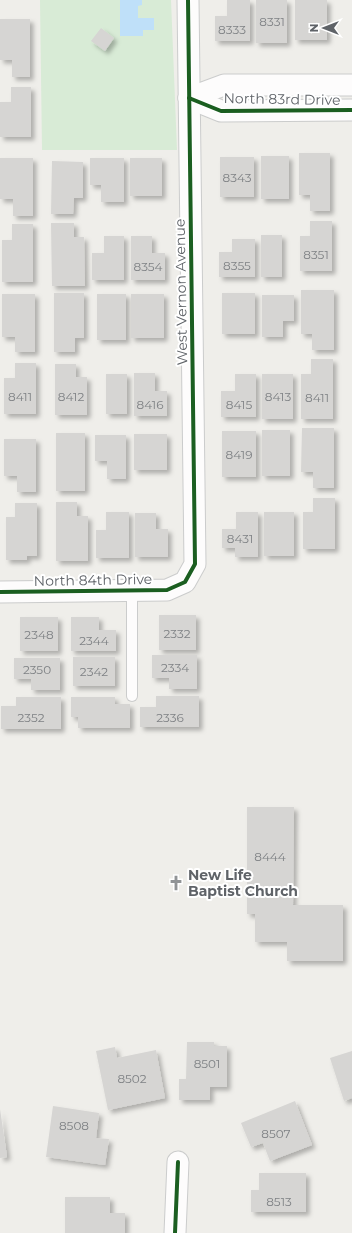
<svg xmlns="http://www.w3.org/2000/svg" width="352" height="1233" font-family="Montserrat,sans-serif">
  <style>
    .green { fill: #d8ebd6 }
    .water { fill: #bfe0f9 }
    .building { fill: #d6d5d3; filter: url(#shadow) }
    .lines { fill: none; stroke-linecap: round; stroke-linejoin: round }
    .service-casing { stroke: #cbcccc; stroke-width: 12 }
    .minor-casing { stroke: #cbcccc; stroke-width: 23 }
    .service { stroke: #fdfcfc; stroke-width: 10 }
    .minor { stroke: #fdfcfc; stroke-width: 21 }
    .cycleway-casing { stroke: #fff; stroke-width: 6 }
    .cycleway { stroke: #1b5e20; stroke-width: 4 }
    .labels { text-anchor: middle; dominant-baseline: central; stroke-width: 4; stroke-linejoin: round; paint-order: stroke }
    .number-label { font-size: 12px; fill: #7e8184 }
    .street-label { font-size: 14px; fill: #5f6368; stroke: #fff }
    .poi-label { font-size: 14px; font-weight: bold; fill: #5f6368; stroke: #fff; text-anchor: start }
  </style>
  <defs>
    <filter id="shadow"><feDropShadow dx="3.5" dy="3.5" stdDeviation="2" flood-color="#0004"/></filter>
  </defs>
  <rect width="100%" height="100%" fill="#efeeea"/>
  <polygon class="green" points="40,0 171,0 177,150 42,150"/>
  <polygon class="water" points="120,0 142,0 142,5 138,6 138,18 154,18 154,30 143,30 143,36 120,36"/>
  <g class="building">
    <polygon points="227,0 250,0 250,41 215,41 215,16 227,16"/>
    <rect x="256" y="0" width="31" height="43"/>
    <rect x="295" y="0" width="32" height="40"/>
    <polygon points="0,19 30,19 30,77 12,77 12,60 0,60"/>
    <polygon points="101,28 114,38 105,51 91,41"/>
    <polygon points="11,87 31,87 31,137 0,137 0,102 11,102"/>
    <polygon points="299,153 330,153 330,211 310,211 310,195 299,195"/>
    <rect x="261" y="156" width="28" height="43"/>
    <rect x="220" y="157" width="34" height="40"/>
    <polygon points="0,158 33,158 33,216 13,216 13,199 0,199"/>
    <polygon points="90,158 124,158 124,202 101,202 101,185 90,185"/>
    <rect x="130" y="158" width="32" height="38"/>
    <polygon points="52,161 83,162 83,198 74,198 73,214 51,214"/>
    <polygon points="310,221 332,221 332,271 300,271 300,236 310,236"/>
    <polygon points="51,223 74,223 74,237 84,237 85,286 52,286"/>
    <polygon points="12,224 33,224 33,282 2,282 2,240 12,240"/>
    <rect x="261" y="235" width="21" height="42"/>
    <polygon points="104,236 124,236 124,280 92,280 92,253 104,253"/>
    <polygon points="131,236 152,236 152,253 165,253 165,280 131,280"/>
    <polygon points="232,239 255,239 255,277 219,277 219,252 232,252"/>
    <polygon points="301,290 334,290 334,350 312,350 312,334 301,334"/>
    <polygon points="54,293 84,293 84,338 75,338 75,352 54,352"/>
    <rect x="222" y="293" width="33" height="41"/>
    <polygon points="2,294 35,294 35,352 15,352 15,337 2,337"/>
    <rect x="97" y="294" width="29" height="46"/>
    <rect x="131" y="294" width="33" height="44"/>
    <polygon points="262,295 294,295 294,321 283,321 283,337 262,337"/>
    <polygon points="311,359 333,359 333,419 301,419 301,374 311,374"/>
    <polygon points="15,363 36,363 36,414 4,414 4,378 15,378"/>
    <polygon points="55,364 76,364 76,377 87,377 87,415 55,415"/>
    <polygon points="134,373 155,373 155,391 167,391 167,416 134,416"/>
    <rect x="106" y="374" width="21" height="40"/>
    <polygon points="235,374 256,374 256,417 221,417 221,391 235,391"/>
    <rect x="262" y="374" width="31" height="45"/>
    <polygon points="302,428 334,428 334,488 313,488 313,472 301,472"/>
    <rect x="262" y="430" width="28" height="46"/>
    <rect x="222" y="431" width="34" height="46"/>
    <rect x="56" y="433" width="29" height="58"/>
    <rect x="134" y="434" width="33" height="36"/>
    <polygon points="95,435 126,435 126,479 107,479 107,461 95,461"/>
    <polygon points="4,439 36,439 36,492 17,492 17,476 4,476"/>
    <polygon points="313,498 335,498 335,549 303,549 303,512 313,512"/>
    <polygon points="56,502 77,502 77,516 88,516 88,561 56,561"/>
    <polygon points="15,503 37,503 37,556 27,556 27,560 6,560 6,517 15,517"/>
    <polygon points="106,512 129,512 129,558 96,558 96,530 106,530"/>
    <polygon points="236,512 258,512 258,557 235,557 235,548 222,548 222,529 236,529"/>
    <rect x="264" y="512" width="30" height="44"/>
    <polygon points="135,513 156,513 156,529 168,529 168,557 135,557"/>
    <rect x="159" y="615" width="37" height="35"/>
    <rect x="20" y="617" width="38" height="34"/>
    <polygon points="71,617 99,617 99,630 116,630 116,651 71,651"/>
    <polygon points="152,655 197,655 197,689 169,689 169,678 152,678"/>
    <rect x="73" y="657" width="42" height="29"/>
    <polygon points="14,658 60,658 60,690 31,690 31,679 14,679"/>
    <polygon points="156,696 199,696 199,727 140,727 140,707 156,707"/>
    <polygon points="16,697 61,697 61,729 1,729 1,706 16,706"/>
    <polygon points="71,697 115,697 115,704 130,704 130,728 78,728 78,717 71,717"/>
    <polygon points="247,807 294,807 293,905 343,905 343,961 287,961 287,942 255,942 255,914 247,914"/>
    <polygon points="187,1042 214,1042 214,1046 227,1046 227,1087 210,1087 210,1100 179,1100 179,1079 186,1079"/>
    <polygon points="115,1047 117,1058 156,1050 165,1098 108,1110 96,1051"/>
    <polygon points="352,1051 352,1098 344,1101 330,1058"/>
    <polygon points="295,1101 312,1145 270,1161 263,1143 251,1147 241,1123"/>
    <polygon points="53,1106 99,1113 96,1138 109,1139 105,1165 46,1157"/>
    <polygon points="0,1109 7,1157 0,1158"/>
    <polygon points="259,1173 306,1173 306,1212 251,1212 251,1190 259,1190"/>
    <polygon points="65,1197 110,1197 110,1213 125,1213 125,1233 65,1233"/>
  </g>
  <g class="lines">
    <g class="service-casing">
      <polyline id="service" points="132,590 132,696"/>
    </g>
    <g class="minor-casing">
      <g id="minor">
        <polyline points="189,98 221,111 352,110"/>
        <polyline points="189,98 224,85 352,85"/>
        <polyline points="0,592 167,590 185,582 195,564 188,0"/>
        <polyline points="175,1233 178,1162"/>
      </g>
    </g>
    <use href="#service" class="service"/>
    <use href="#minor" class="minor"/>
    <g class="cycleway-casing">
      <g id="cycleway">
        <polyline points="189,98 221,111 352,110"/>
        <polyline points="0,592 167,590 185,582 195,564 188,0"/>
        <polyline points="175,1233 178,1162"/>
      </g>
    </g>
    <use href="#cycleway" class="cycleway"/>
  </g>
  <defs>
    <g id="church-bare" transform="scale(1.2)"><path d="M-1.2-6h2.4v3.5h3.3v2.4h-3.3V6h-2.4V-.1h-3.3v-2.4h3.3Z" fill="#919496" stroke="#fff" stroke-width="2.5" paint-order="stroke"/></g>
  </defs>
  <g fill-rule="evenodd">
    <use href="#church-bare" x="176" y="883"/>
  </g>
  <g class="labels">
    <g class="number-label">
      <text x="272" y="21">8331</text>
      <text x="232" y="29">8333</text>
      <text x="237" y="177">8343</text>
      <text x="316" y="254">8351</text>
      <text x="237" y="265">8355</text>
      <text x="148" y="266">8354</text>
      <text x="20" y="396">8411</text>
      <text x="71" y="396">8412</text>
      <text x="278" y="396">8413</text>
      <text x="317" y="397">8411</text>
      <text x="150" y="404">8416</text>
      <text x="239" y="404">8415</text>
      <text x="239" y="454">8419</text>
      <text x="240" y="538">8431</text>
      <text x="177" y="633">2332</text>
      <text x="39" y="634">2348</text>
      <text x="94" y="640">2344</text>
      <text x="175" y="667">2334</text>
      <text x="37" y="669">2350</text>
      <text x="94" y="671">2342</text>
      <text x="31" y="717">2352</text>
      <text x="170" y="717">2336</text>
      <text x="270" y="856">8444</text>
      <text x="207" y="1063">8501</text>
      <text x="132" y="1078">8502</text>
      <text x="74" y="1125">8508</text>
      <text x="276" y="1133">8507</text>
      <text x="279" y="1201">8513</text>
    </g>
    <g class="street-label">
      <text transform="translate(282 99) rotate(1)">North 83rd Drive</text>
      <text transform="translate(181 292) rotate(-91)">West Vernon Avenue</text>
      <text transform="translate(93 580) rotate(-1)">North 84th Drive</text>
    </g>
    <g class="poi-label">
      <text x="188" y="875">New Life<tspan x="188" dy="16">Baptist Church</tspan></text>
    </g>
  </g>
  <g transform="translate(324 28) rotate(270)" stroke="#ffffff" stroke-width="3" paint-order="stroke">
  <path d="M0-3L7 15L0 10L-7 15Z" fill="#5f6368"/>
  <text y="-6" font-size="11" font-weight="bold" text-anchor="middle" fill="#5f6368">N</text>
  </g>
</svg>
